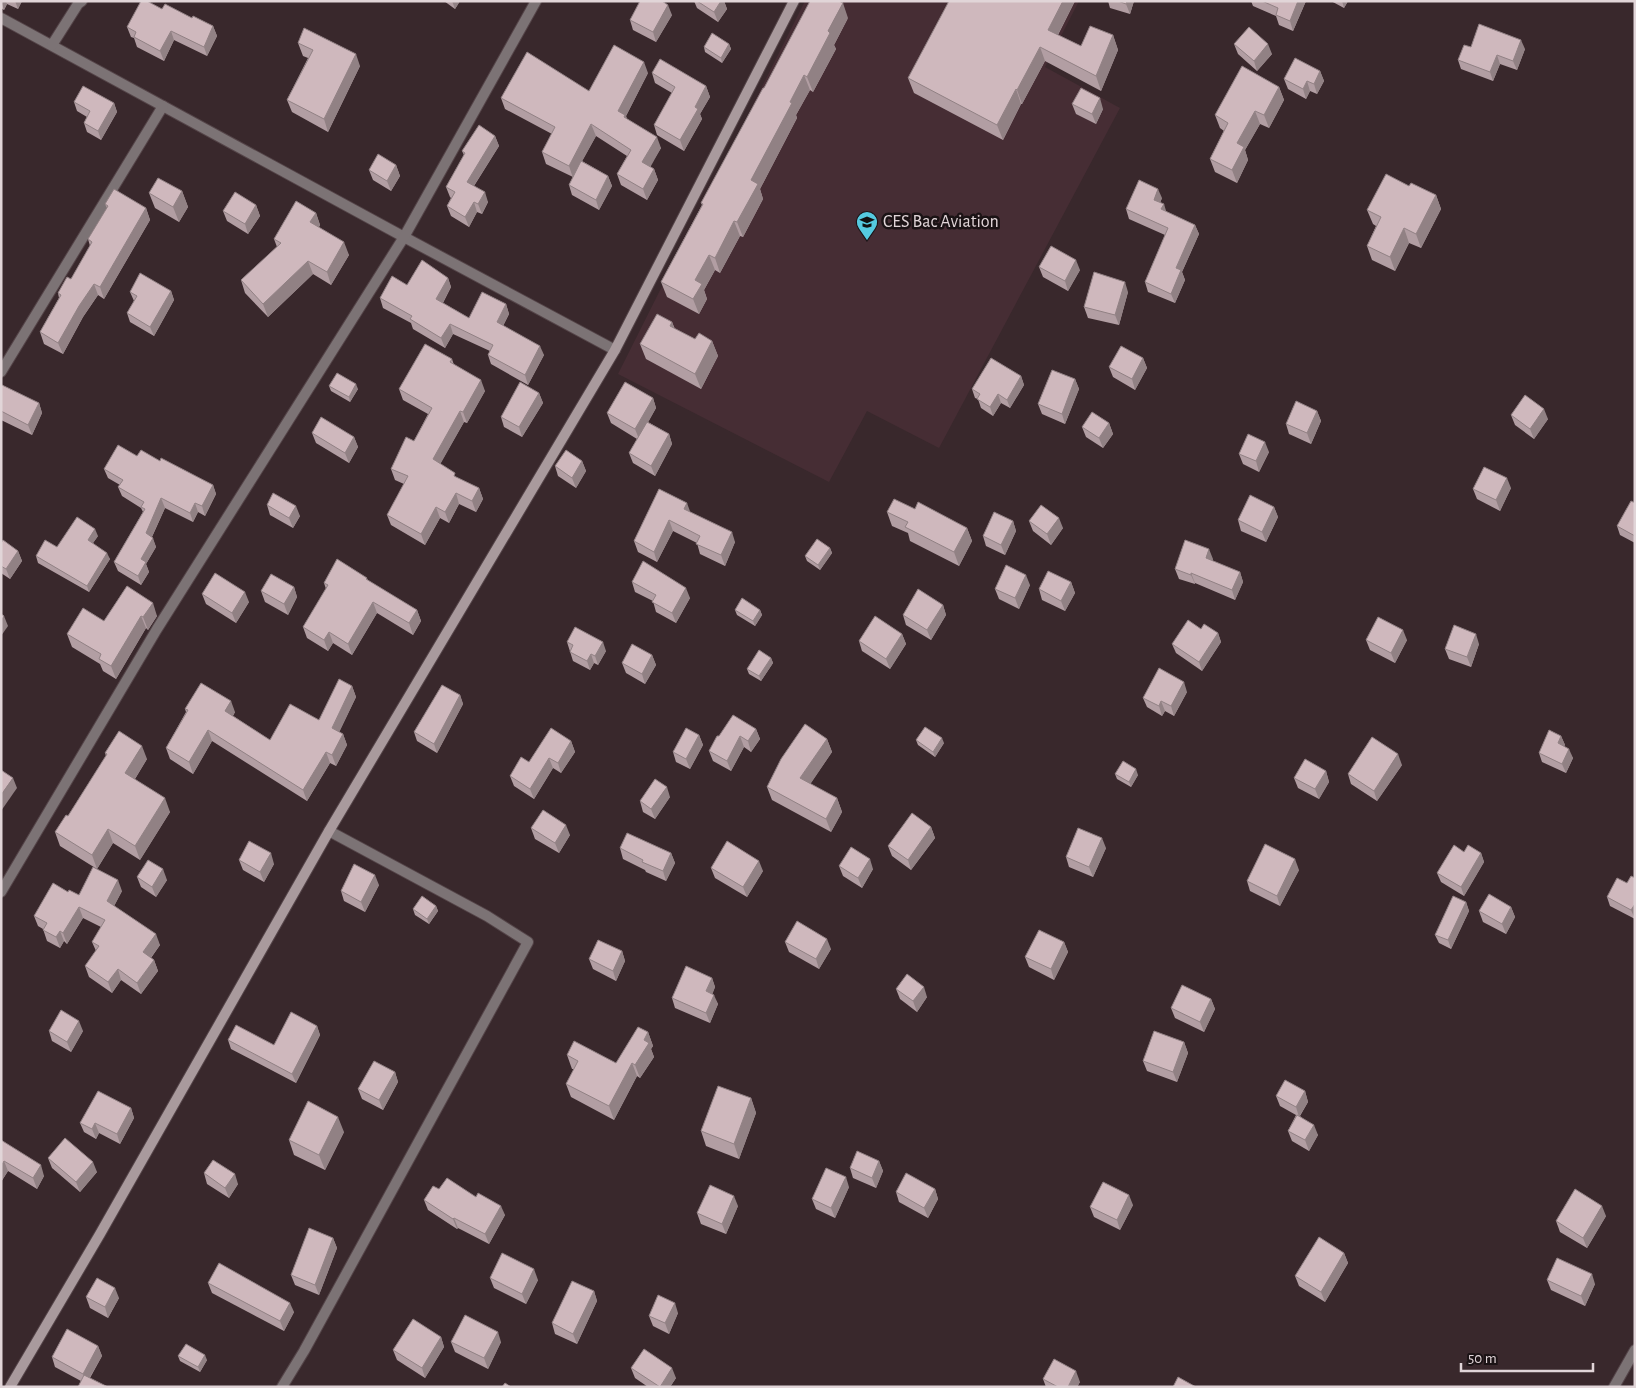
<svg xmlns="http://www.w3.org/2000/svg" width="1636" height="1388" font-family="'Alegreya Sans',sans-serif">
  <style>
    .built { fill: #462d34 }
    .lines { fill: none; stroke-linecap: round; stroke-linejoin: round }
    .street-casing { stroke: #544448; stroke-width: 12 }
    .secondary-casing { stroke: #544448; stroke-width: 12 }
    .street { stroke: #7c7375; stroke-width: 10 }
    .secondary { stroke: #a99a9d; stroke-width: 10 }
    .wall { fill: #b29ea3 }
    .shaded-wall { fill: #918184 }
    .building { fill: #cfb8bd; stroke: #918184 }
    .labels { text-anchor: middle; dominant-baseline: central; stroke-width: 5; stroke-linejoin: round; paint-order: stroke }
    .poi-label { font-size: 18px; fill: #e1d5d8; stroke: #1b1315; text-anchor: start }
  </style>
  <rect width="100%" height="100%" fill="#39282c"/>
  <polygon class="built" points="805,1 1079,1 1045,67 1120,108 939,448 867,411 829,482 618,374"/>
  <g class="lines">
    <g class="street-casing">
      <g id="street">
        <polyline points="1,18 404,237 615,350"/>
        <polyline points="52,45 78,4 82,1"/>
        <polyline points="1,372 163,106"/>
        <polyline points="1,892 157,629 404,237 536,1"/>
        <polyline points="282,1387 304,1351 528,942 487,916 329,831"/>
        <polyline points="1614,1387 1635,1350"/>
      </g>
    </g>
    <g class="secondary-casing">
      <polyline id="secondary" points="10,1387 100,1234 329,831 615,350 794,1"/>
    </g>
    <use href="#street" class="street"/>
    <use href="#secondary" class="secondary"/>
  </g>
  <g class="wall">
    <polygon points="1,1 22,1 18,9 7,4 4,10 1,8"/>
    <polygon points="444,1 460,1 455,9"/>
    <polygon points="694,1 724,1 727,9 718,22 697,8"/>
    <polygon points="1075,1 1058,35 1081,46 1113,35 1118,50 1101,91 1045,61 1022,104 1021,104 1003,140 914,93 908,78"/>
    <polygon points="1108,1 1134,1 1130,14 1110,8"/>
    <polygon points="1251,1 1306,1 1293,31 1279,25 1276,16 1253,6"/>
    <polygon points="1331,1 1348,1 1344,8"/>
    <polygon points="672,15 656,42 633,30 630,20"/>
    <polygon points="192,18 213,26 217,36 207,56 174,40 164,61 137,47 134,38 131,37 127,27"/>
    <polygon points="848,18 834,45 836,49 813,92 810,90 796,115 797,118 760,189 763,199 743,237 740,236 720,273 715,270 704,290 707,299 699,314 667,297 661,282 702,205 701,203 764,88"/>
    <polygon points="298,43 360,66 328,132 292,112 287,100 308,58 303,56"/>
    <polygon points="729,44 731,49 722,63 705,52 704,47"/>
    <polygon points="1234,44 1272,54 1257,71 1238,54"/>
    <polygon points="1471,47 1525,49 1517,70 1500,64 1493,81 1461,69 1458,60"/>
    <polygon points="1320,71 1324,81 1317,94 1310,91 1306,99 1288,89 1284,79"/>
    <polygon points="648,73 626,116 627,119 661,148 650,166 654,169 658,180 647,200 621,185 617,174 627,156 596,136 582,161 608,176 612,186 599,210 572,195 569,185 573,177 546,164 542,152 552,134 505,109 501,98 589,91"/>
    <polygon points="652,73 706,86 710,97 700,114 702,119 684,151 657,135 654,125 672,93 655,83"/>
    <polygon points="1279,87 1284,100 1269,128 1260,124 1245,150 1248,160 1237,183 1215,172 1210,159 1224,131 1220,128 1215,115"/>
    <polygon points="74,102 114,103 117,112 101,140 87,132 84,123 87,117 77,111"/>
    <polygon points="1072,104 1103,109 1096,124 1076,114"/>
    <polygon points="495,136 499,146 474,186 488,202 482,214 477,212 469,227 451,216 447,206 451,198 450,197 446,187 464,155 462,151"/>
    <polygon points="396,165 400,176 391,191 373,180 369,170"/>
    <polygon points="1409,186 1436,195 1441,209 1421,248 1409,243 1395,271 1372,260 1367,246 1376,226 1373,224 1367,210"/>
    <polygon points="182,191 188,207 179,222 155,208 149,193"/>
    <polygon points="1162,198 1160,203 1166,212 1195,225 1199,234 1182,272 1185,280 1175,303 1148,292 1145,282 1165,235 1129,219 1126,209"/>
    <polygon points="105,204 146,208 150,220 104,299 98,295 83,317 63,354 44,344 40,332 59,298 58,293 71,279 90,246 88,239 107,208"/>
    <polygon points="256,205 260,216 248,234 227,221 223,211"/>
    <polygon points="316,213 320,225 319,227 349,255 331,285 313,274 268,317 245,293 241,280 277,247 274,239"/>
    <polygon points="1039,267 1080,270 1068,291 1043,277"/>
    <polygon points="448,278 451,287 443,303 469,318 506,304 509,314 503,326 544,355 528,385 491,364 488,355 490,351 453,334 445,348 413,329 411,323 383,308 380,298 407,285"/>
    <polygon points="171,291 174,300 154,336 130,322 127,313 134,301 130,292"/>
    <polygon points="1128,292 1119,325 1088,318 1084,307"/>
    <polygon points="672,322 675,329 695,339 712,341 718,356 701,389 646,359 640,344"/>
    <polygon points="1143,358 1147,368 1135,390 1113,377 1109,367"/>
    <polygon points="452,359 454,365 485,391 467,423 464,422 440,464 457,478 479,488 483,499 476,512 459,504 449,523 440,518 425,545 391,525 387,515 404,484 395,480 391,469 414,441 428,414 403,400 399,389"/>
    <polygon points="1021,376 1024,385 1010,408 1001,403 993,416 981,408 978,399 975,398 972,389"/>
    <polygon points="1075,379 1079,389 1065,424 1042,414 1038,404"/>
    <polygon points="329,386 358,389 350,402 331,391"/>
    <polygon points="1,387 39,403 42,413 32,435 1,420"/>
    <polygon points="539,393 543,403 522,437 504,427 501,417"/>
    <polygon points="653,398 656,408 648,422 669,434 672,444 655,476 633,463 629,453 637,439 611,423 607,413"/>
    <polygon points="1317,411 1321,421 1311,444 1289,434 1286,424"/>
    <polygon points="1511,415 1548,419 1534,439 1515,425"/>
    <polygon points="1109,423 1113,434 1103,448 1086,437 1082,427"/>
    <polygon points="312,433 354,437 358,447 349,463 316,443"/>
    <polygon points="1269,452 1259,472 1243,464 1239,454"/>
    <polygon points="137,456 160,461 213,485 216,494 205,516 198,512 193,522 165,508 152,537 156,547 146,564 149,572 141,585 118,571 114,562 143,512 141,508 122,496 118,487 120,485 108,478 104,469"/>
    <polygon points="582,461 586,471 576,488 558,476 555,466"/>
    <polygon points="1511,488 1500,511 1477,499 1473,489"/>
    <polygon points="659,489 690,512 735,542 725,566 700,554 697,543 673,531 657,562 638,552 634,541"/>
    <polygon points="1635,503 1635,543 1620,535 1617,526"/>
    <polygon points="267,505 300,516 293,528 270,515"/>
    <polygon points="1274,507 1278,517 1266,542 1241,531 1238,520"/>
    <polygon points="915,509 967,528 972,541 959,566 910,541 908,533 892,526 887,512"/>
    <polygon points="1013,521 1016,531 1005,555 986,546 983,536"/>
    <polygon points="1029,521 1063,528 1051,545 1033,531"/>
    <polygon points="98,536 93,543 110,559 89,592 38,563 36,556 57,547"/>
    <polygon points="1,543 18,551 22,561 10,579 1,573"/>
    <polygon points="830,548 832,553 820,570 807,561 805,556"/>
    <polygon points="1213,559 1212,561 1240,572 1243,582 1235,600 1195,583 1195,584 1179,579 1175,569"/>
    <polygon points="367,578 368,581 417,610 421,621 413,635 377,613 352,655 333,643 328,651 307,638 303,627 326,589 324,583"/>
    <polygon points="632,582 690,598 676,623 656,612 653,601 635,592"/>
    <polygon points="1071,582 1075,593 1065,611 1042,600 1039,589"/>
    <polygon points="1030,585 1019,609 999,599 995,589"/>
    <polygon points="127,586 157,616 148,630 146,628 116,679 103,671 100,664 72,647 67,634 104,621"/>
    <polygon points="294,587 297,597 288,615 265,602 261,591"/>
    <polygon points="202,594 249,602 236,623 206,604"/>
    <polygon points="943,605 946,615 931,640 906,625 903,615"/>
    <polygon points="735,610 760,610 762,615 755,626 737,615"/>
    <polygon points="1201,629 1218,633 1221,642 1202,671 1176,653 1172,644"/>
    <polygon points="902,634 906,644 890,669 862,651 859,641"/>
    <polygon points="1366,640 1407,640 1395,663 1370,650"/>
    <polygon points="567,642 606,651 598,665 594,663 590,670 573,661"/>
    <polygon points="1479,644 1471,667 1449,659 1445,649"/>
    <polygon points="652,655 656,665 645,684 626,673 622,663"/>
    <polygon points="771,658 773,663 761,681 749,674 747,669"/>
    <polygon points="352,686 356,697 339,732 343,734 347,745 336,766 330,763 307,801 212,741 193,774 170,759 166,748 186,712 185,709 235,712 233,716 270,740 319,720"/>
    <polygon points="1187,692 1174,716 1165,711 1162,716 1147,707 1143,698"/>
    <polygon points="460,695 463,704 437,753 417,741 414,732"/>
    <polygon points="756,729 760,739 751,752 744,747 731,771 713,761 709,751 719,736"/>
    <polygon points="699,735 703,745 690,769 676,762 673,752"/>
    <polygon points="1561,736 1565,745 1564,746 1573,758 1566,773 1542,762 1539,753"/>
    <polygon points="827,739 832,752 810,784 837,798 842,812 831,832 772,800 767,787"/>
    <polygon points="916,740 944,743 935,757 918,745"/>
    <polygon points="571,741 575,752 561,773 553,768 534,799 514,786 510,776 529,762"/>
    <polygon points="105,753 147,759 135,779 170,812 140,860 113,843 97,869 60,846 55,832 68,816 106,756"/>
    <polygon points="1402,765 1377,801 1351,784 1348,774"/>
    <polygon points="1326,771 1329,782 1319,799 1298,788 1294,778"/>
    <polygon points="1115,774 1138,775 1131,787 1117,779"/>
    <polygon points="670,797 655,819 643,812 640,801"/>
    <polygon points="931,827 935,838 911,870 892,856 888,846"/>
    <polygon points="531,828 570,835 559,853 535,839"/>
    <polygon points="620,848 671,853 675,863 666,881 646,872 645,870 623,859"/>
    <polygon points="1106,848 1093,877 1069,867 1066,857"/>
    <polygon points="1464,852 1481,853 1484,862 1464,896 1441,882 1437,873"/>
    <polygon points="239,860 274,864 264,882 243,870"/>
    <polygon points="839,866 873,869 862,888 843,876"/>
    <polygon points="711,868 763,871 747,897 715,878"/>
    <polygon points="1299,870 1280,906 1250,891 1247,881"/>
    <polygon points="137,877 167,880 156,897 141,887"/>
    <polygon points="1635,878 1635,919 1610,906 1607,897"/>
    <polygon points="379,885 365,912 344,901 341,891"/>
    <polygon points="122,891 114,906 160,945 151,958 154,960 158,971 141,994 121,980 112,993 89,977 85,966 96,951 92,942 101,927 83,918 67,944 64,941 60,948 47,941 43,929 38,926 34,916 68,892 79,895"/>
    <polygon points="1466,902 1469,911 1451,949 1439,943 1435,935"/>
    <polygon points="436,906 438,911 429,924 415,915 413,909"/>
    <polygon points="1511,907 1515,917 1506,934 1483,922 1479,911"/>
    <polygon points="785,942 831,949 819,969 789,952"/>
    <polygon points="1064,942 1068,952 1054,980 1029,967 1025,957"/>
    <polygon points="622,951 625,961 616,981 593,969 589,959"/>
    <polygon points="712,978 715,987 712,994 718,1004 710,1023 675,1008 672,998"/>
    <polygon points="896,989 927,997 917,1012 900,999"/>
    <polygon points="1211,999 1215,1009 1204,1032 1175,1018 1171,1008"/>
    <polygon points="317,1026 320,1035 296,1083 231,1049 228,1040 274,1045"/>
    <polygon points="49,1031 83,1031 71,1052 52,1041"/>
    <polygon points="648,1032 653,1046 651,1049 654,1057 640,1078 637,1076 614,1120 571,1097 566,1084 574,1069 572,1069 567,1055 616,1063"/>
    <polygon points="1184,1042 1188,1053 1177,1082 1147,1071 1143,1061"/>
    <polygon points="395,1072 398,1082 383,1110 362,1099 358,1089"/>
    <polygon points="1305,1091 1308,1102 1300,1116 1318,1135 1309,1151 1292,1141 1288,1131 1296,1115 1280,1106 1276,1096"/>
    <polygon points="751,1098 756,1113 739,1159 706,1146 701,1131"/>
    <polygon points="131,1108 134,1118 120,1144 99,1133 96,1139 84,1132 80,1123"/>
    <polygon points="344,1132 325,1170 294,1155 289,1140"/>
    <polygon points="1,1140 44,1176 37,1189 8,1171 1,1182"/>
    <polygon points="48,1158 97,1172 80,1192 52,1168"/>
    <polygon points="879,1161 883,1171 876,1188 853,1178 850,1168"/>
    <polygon points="204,1173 238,1184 229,1198 207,1184"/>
    <polygon points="849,1187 835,1218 816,1209 812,1199"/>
    <polygon points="439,1189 476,1197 505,1215 489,1244 458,1228 457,1229 428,1210 424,1200"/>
    <polygon points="935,1189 938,1199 928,1218 899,1202 896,1192"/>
    <polygon points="1133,1205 1120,1230 1094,1217 1090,1207"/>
    <polygon points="738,1206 726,1234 701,1224 697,1213"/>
    <polygon points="1606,1216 1587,1248 1560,1232 1556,1221"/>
    <polygon points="333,1238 337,1248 319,1295 295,1285 291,1275"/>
    <polygon points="1344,1253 1348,1263 1325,1302 1299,1286 1295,1276"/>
    <polygon points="490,1278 538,1280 526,1304 494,1288"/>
    <polygon points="1547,1280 1595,1284 1585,1306 1551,1290"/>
    <polygon points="208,1283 294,1312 284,1331 212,1293"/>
    <polygon points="594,1291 597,1301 577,1344 555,1334 552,1323"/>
    <polygon points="86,1297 119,1298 108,1318 90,1308"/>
    <polygon points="678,1313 669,1334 653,1326 649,1316"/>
    <polygon points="441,1337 444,1347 425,1378 397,1360 393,1350"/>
    <polygon points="451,1342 501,1342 488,1369 455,1352"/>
    <polygon points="98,1346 102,1356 90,1378 81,1381 55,1367 52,1357"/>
    <polygon points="178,1356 207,1360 200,1372 180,1361"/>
    <polygon points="631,1368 676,1378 670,1387 648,1387 635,1378"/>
    <polygon points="1043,1379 1080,1382 1077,1387 1046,1387"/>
  </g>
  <g class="shaded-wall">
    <polygon points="1,1 6,1 7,4 4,10"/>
    <polygon points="15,1 22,1 18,9"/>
    <polygon points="452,1 460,1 455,9"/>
    <polygon points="721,1 724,1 727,9 718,22 714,12"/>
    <polygon points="1063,1 1075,1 1053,44 1048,30"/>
    <polygon points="1127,1 1134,1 1130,14 1126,4"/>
    <polygon points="1298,1 1306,1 1293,31 1290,21"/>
    <polygon points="1342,1 1348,1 1344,8"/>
    <polygon points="843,3 848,18 834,45 836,49 813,92 807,77 828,31"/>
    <polygon points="668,5 672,15 656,42 653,32"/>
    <polygon points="213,26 217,36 207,56 204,47"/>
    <polygon points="171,31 174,40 164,61 160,51"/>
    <polygon points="1113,35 1118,50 1101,91 1096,76"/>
    <polygon points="1521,40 1525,49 1517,70 1513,61"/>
    <polygon points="729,44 731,49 722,63 721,58"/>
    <polygon points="1268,44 1272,54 1257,71 1254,61"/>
    <polygon points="1040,47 1045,61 1022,104 1017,90"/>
    <polygon points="356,54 360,66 328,132 324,119"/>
    <polygon points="1497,55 1500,64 1493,81 1490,72"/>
    <polygon points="644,62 648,73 626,116 629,127 618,111"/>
    <polygon points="1320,71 1324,81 1317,94 1314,84"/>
    <polygon points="804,75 810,90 796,115 797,118 760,189 763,199 743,237 737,222 751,180 790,102"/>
    <polygon points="1307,81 1310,91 1306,99 1303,89"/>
    <polygon points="706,86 710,97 700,114 702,119 684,151 680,140 695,107"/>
    <polygon points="1279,87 1284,100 1269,128 1264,115"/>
    <polygon points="1016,89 1021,104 1003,140 997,125"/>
    <polygon points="1100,98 1103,109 1096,124 1092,114"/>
    <polygon points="114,103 117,112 101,140 98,131"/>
    <polygon points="1255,111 1260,124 1245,150 1248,160 1237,183 1232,170 1237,143"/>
    <polygon points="591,124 596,136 573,178 569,166"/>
    <polygon points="495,136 499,146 470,192 467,182"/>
    <polygon points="657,137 661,148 647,173 642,162"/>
    <polygon points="396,165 400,176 391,191 387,181"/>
    <polygon points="654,169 658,180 647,200 643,189"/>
    <polygon points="608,176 612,186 599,210 596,200"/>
    <polygon points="1158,189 1162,198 1157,209 1154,200"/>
    <polygon points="182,191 188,207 179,222 173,207"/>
    <polygon points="485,192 488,202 482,214 478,204"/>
    <polygon points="1436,195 1441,209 1421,248 1416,234"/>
    <polygon points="474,202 477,212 469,227 465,217"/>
    <polygon points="1164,204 1167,214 1161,209"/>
    <polygon points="256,205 260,216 248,234 245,224"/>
    <polygon points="146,208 150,220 104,299 100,287"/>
    <polygon points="316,213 320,225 315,234 310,222"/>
    <polygon points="734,221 740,236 720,273 715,258"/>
    <polygon points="1195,225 1199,234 1182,272 1185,280 1175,303 1171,294 1176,268"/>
    <polygon points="1404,228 1409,243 1395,271 1390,257"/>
    <polygon points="344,242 349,255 331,285 327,272"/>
    <polygon points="709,255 715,270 704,290 707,299 699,314 693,299 695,280"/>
    <polygon points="1076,260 1080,270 1068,291 1065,281"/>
    <polygon points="308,261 313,274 268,317 263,304"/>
    <polygon points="448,278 451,287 440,308 436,299"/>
    <polygon points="1125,282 1128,292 1119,325 1115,315"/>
    <polygon points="94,284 98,295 83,317 63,354 58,343 79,306"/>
    <polygon points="171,291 174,300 154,336 150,327"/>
    <polygon points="506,304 509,314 500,332 497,322"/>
    <polygon points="672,322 677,337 670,326"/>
    <polygon points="450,324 453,334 445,348 441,338"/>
    <polygon points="712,341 718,356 701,389 695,374"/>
    <polygon points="540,346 544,355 528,385 525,375"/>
    <polygon points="1143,358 1147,368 1135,390 1132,379"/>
    <polygon points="1021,376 1024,385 1010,408 1007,400"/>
    <polygon points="1075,379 1079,389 1065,424 1062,414"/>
    <polygon points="481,380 485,391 467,423 463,412"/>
    <polygon points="356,384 358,389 350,402 349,397"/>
    <polygon points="539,393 543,403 522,437 519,427"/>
    <polygon points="998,394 1001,403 993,416 990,407"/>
    <polygon points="653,398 656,408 639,439 635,429"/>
    <polygon points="39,403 42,413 32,435 28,425"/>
    <polygon points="1544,409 1548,419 1534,439 1530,429"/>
    <polygon points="460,411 464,422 437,470 433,459"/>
    <polygon points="1317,411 1321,421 1311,444 1307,433"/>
    <polygon points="1109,423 1113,434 1103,448 1099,438"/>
    <polygon points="669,434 672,444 655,476 651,466"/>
    <polygon points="354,437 358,447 349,463 345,453"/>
    <polygon points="1265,442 1269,452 1259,472 1256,461"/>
    <polygon points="582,461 586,471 576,488 572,478"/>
    <polygon points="1507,478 1511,488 1500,511 1496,500"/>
    <polygon points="213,485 216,494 205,516 202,506"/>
    <polygon points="479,488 483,499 476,512 472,501"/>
    <polygon points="456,493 459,504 449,523 445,512"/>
    <polygon points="161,498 165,508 149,543 146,533"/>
    <polygon points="195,503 198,512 193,522 190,513"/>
    <polygon points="687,503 691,514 684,509"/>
    <polygon points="296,506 300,516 293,528 289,518"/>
    <polygon points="436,507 440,518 425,545 421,534"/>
    <polygon points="1274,507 1278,517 1266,542 1262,532"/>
    <polygon points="1059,518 1063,528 1051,545 1047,534"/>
    <polygon points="669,520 673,531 657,562 654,552"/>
    <polygon points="1013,521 1016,531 1005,555 1001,545"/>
    <polygon points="967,528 972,541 959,566 954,552"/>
    <polygon points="95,529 98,536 90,547 88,540"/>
    <polygon points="732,532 735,542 725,566 721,555"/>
    <polygon points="153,538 156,547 146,564 149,572 141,585 138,576 141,559"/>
    <polygon points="830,548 832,553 820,570 818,565"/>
    <polygon points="1209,549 1213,559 1210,568 1206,558"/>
    <polygon points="18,551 22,561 10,579 6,569"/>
    <polygon points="107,553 110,559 89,592 87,586"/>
    <polygon points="1240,572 1243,582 1235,600 1232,590"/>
    <polygon points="1191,573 1195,583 1195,584 1191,575"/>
    <polygon points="1026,575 1030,585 1019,609 1015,598"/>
    <polygon points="1071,582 1075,593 1065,611 1061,601"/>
    <polygon points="294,587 297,597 288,615 284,604"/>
    <polygon points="686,588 690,598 676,623 672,613"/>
    <polygon points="245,592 249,602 236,623 232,613"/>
    <polygon points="373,602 377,613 352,655 348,644"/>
    <polygon points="153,603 157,616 148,630 143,617"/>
    <polygon points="943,605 946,615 931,640 927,630"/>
    <polygon points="417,610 421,621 413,635 409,623"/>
    <polygon points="760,610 762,615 755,626 753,621"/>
    <polygon points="4,616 8,626 1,636 1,621"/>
    <polygon points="141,616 146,628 116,679 111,666"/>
    <polygon points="1403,630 1407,640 1395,663 1391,653"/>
    <polygon points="329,632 333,643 328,651 324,640"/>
    <polygon points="1218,633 1221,642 1202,671 1199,662"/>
    <polygon points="902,634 906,644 890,669 886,659"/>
    <polygon points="1476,634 1479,644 1471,667 1467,657"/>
    <polygon points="603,642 606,651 598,665 595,656"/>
    <polygon points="591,654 594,663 590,670 587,661"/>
    <polygon points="652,655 656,665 645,684 642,674"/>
    <polygon points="771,658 773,663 761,681 759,676"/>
    <polygon points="1184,682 1187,692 1174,716 1171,706"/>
    <polygon points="352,686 356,697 336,739 332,728"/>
    <polygon points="460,695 463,704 437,753 434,744"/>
    <polygon points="231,701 235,712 229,722 225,711"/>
    <polygon points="1161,701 1165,711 1162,716 1159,706"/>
    <polygon points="756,729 760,739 751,752 748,741"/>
    <polygon points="208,730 212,741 193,774 189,762"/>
    <polygon points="343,734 347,745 336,766 332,755"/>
    <polygon points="699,735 703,745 690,769 686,759"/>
    <polygon points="740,736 744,747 731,771 727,761"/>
    <polygon points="1561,736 1565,745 1561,752 1558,743"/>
    <polygon points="942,738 944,743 935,757 933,752"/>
    <polygon points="827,739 832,752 805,792 800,778"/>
    <polygon points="571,741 575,752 561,773 558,763"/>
    <polygon points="142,746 147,759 130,787 125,773"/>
    <polygon points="1569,749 1573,758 1566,773 1562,764"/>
    <polygon points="326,752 330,763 307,801 303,790"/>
    <polygon points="1398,754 1402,765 1377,801 1374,791"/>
    <polygon points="549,758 553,768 534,799 530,789"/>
    <polygon points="1136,769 1138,775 1131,787 1129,782"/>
    <polygon points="1326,771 1329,782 1319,799 1315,789"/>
    <polygon points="13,778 17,788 1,811 1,795"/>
    <polygon points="667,787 670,797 655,819 651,809"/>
    <polygon points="165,798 170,812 140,860 135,846"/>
    <polygon points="837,798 842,812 831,832 826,819"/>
    <polygon points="566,825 570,835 559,853 555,843"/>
    <polygon points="931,827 935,838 911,870 908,860"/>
    <polygon points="108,829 113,843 97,869 92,855"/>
    <polygon points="1102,838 1106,848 1093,877 1089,867"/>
    <polygon points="271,853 274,864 264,882 260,872"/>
    <polygon points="671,853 675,863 666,881 663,871"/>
    <polygon points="1481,853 1484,862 1464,896 1461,887"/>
    <polygon points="870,859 873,869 862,888 858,878"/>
    <polygon points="1295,859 1299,870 1280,906 1277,896"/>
    <polygon points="759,861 763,871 747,897 743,887"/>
    <polygon points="163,869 167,880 156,897 152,887"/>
    <polygon points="375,875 379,885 365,912 361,902"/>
    <polygon points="118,880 122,891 111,912 107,901"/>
    <polygon points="1466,902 1469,911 1451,949 1448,940"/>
    <polygon points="1635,904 1635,919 1631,910"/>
    <polygon points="436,906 438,911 429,924 427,919"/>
    <polygon points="79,907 83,918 67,944 63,933"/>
    <polygon points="1511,907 1515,917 1506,934 1502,924"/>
    <polygon points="60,931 64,941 60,948 56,937"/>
    <polygon points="156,934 160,945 147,963 143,952"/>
    <polygon points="827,939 831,949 819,969 816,959"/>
    <polygon points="1064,942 1068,952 1054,980 1051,969"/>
    <polygon points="622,951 625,961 616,981 613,971"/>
    <polygon points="154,960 158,971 141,994 137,983"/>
    <polygon points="118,969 121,980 112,993 108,982"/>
    <polygon points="712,978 715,987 710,1001 706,991"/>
    <polygon points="924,987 927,997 917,1012 913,1001"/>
    <polygon points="714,995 718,1004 710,1023 706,1013"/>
    <polygon points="1211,999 1215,1009 1204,1032 1200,1022"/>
    <polygon points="79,1021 83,1031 71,1052 67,1042"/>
    <polygon points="317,1026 320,1035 296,1083 292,1074"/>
    <polygon points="648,1032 653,1046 651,1049 654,1057 640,1078 635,1065 644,1040"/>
    <polygon points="1184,1042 1188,1053 1177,1082 1173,1072"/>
    <polygon points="632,1063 637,1076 614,1120 609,1106"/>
    <polygon points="395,1072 398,1082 383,1110 379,1100"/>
    <polygon points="1305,1091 1308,1102 1299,1117 1296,1107"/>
    <polygon points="751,1098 756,1113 739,1159 734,1144"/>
    <polygon points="131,1108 134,1118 120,1144 117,1134"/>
    <polygon points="338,1117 344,1132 325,1170 319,1155"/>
    <polygon points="95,1123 99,1133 96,1139 92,1129"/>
    <polygon points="1314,1125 1318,1135 1309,1151 1305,1140"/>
    <polygon points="4,1161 8,1171 1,1182 1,1166"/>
    <polygon points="879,1161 883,1171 876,1188 872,1178"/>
    <polygon points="93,1162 97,1172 80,1192 76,1182"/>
    <polygon points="41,1165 44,1176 37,1189 33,1178"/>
    <polygon points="235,1174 238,1184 229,1198 225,1188"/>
    <polygon points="846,1177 849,1187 835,1218 831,1208"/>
    <polygon points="935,1189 938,1199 928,1218 924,1208"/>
    <polygon points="1129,1195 1133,1205 1120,1230 1117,1220"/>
    <polygon points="734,1196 738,1206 726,1234 722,1224"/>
    <polygon points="501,1206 505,1215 489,1244 485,1234"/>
    <polygon points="1602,1206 1606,1216 1587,1248 1583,1238"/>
    <polygon points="454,1218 458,1228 457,1229 453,1219"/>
    <polygon points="333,1238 337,1248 319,1295 315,1285"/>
    <polygon points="1344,1253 1348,1263 1325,1302 1321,1292"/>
    <polygon points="534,1269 538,1280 526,1304 522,1294"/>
    <polygon points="1592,1274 1595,1284 1585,1306 1581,1296"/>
    <polygon points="115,1288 119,1298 108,1318 105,1307"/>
    <polygon points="594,1291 597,1301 577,1344 573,1334"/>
    <polygon points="290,1303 294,1312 284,1331 280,1321"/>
    <polygon points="675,1303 678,1313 669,1334 665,1323"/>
    <polygon points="498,1332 501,1342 488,1369 484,1358"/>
    <polygon points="441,1337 444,1347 425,1378 422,1368"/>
    <polygon points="98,1346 102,1356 86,1384 83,1374"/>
    <polygon points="205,1355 207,1360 200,1372 198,1367"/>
    <polygon points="672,1368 676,1378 670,1387 660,1387"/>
    <polygon points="1076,1371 1080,1382 1077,1387 1068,1387"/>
  </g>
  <g class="building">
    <polygon points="141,1 147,1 162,9 165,4 192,18 193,16 213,26 204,47 171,31 160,51 134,37 136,32 127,27"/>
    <polygon points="640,1 662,1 668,5 653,32 630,20"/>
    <polygon points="697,1 721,1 714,12"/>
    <polygon points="810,1 839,1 843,3 828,31 830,33 807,77 804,75 790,102 792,103 751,180 758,184 737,222 734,221 715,258 709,255 695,280 702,284 693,299 661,282 703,204 701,203 763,88 764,88"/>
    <polygon points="949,1 1063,1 1048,30 1081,46 1090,26 1113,35 1096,76 1040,47 1017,90 1016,89 997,125 908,78"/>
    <polygon points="1118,1 1127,1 1126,4"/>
    <polygon points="1262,1 1298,1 1290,21 1276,15 1278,8"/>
    <polygon points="1479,24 1521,40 1513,61 1497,55 1490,72 1458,60 1464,45 1471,47"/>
    <polygon points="1249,27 1268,44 1254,61 1234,44"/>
    <polygon points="304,28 356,54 324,119 287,100 313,50 298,43"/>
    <polygon points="712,33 729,44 721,58 704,47"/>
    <polygon points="614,45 644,62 618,111 625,115 624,117 657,137 642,162 654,169 643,189 617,174 631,150 591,124 569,166 542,152 555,127 501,98 527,52 589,91"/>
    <polygon points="1295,58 1320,71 1314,84 1307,81 1303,89 1284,79"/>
    <polygon points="660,59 706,86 695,107 698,109 680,140 654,125 675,87 652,73"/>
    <polygon points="1242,66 1279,87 1264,115 1255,111 1237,143 1244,147 1232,170 1210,159 1228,123 1215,115"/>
    <polygon points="83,86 114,103 98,131 84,123 90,111 74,102"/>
    <polygon points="1081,88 1100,98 1092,114 1072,104"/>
    <polygon points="479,125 495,136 467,182 485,192 478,204 474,202 465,217 447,206 455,192 446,187 465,153 462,151"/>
    <polygon points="378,154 396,165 387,181 369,170"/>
    <polygon points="581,161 608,176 596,200 569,185"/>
    <polygon points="1386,174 1409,186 1411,183 1436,195 1416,234 1404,228 1390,257 1367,246 1381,217 1367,210"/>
    <polygon points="158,178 182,191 173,207 149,193"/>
    <polygon points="1139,180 1158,189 1154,200 1164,204 1161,209 1195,225 1176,268 1181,270 1171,294 1145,282 1168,228 1126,209"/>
    <polygon points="114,189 146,208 100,287 94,284 79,306 58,343 40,332 61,295 58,293 67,277 71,279 92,242 88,239 108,206 105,204"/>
    <polygon points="235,192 256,205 245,224 223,211"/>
    <polygon points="296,201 316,213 310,222 344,242 327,272 308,261 263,304 241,280 281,243 274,239"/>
    <polygon points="1051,246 1076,260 1065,281 1039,267"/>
    <polygon points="422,260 448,278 436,299 469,318 482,292 506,304 497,322 540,346 525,375 488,355 493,345 450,324 441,338 410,319 412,316 380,298 392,276 407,285"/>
    <polygon points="1094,272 1125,282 1115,315 1084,307"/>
    <polygon points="140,273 171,291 150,327 127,313 137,296 130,292"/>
    <polygon points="657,314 672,322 670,326 695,339 699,333 712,341 695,374 640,344"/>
    <polygon points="425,344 452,359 450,362 481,380 463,412 460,411 433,459 455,473 454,476 479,488 472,501 456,493 445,512 436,507 421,534 387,515 408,476 391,469 406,437 414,441 432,408 399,389"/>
    <polygon points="1121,346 1143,358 1132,379 1109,367"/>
    <polygon points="991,358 1021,376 1007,400 998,394 990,407 977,399 980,394 972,389"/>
    <polygon points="1052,370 1075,379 1062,414 1038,404"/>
    <polygon points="337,373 356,384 349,397 329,386"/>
    <polygon points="520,382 539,393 519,427 501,417"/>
    <polygon points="625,382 653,398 635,429 607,413"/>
    <polygon points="2,385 39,403 28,425 1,411 1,387"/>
    <polygon points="1525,395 1544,409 1530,429 1511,415"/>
    <polygon points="1296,401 1317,411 1307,433 1286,424"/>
    <polygon points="1092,412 1109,423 1099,438 1082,427"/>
    <polygon points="321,417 354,437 345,453 312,433"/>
    <polygon points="647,422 669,434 651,466 629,453"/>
    <polygon points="1248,434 1265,442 1256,461 1239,454"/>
    <polygon points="118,445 137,456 141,450 160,461 161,458 213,485 202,506 195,503 190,513 161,498 146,533 153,538 141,559 146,562 138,576 114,562 145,509 141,507 144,502 118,487 123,480 104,469"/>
    <polygon points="566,450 582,461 572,478 555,466"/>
    <polygon points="1484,467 1507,478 1496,500 1473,489"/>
    <polygon points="659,489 687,503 684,509 732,532 721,555 696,544 700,536 669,520 654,552 634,541"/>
    <polygon points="273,493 296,506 289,518 267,505"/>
    <polygon points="1250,495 1274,507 1262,532 1238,520"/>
    <polygon points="894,499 915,509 918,502 967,528 954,552 905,527 908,522 887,512"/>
    <polygon points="1631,501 1635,503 1635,536 1617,526"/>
    <polygon points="1041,505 1059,518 1047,534 1029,521"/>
    <polygon points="994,512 1013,521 1001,545 983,536"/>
    <polygon points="77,517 95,529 88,540 107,553 87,586 36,556 45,540 57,547"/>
    <polygon points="817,539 830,548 818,565 805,556"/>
    <polygon points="3,540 18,551 6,569 1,566 1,543"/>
    <polygon points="1185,540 1209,549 1206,558 1240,572 1232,590 1191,573 1191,575 1175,569"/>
    <polygon points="337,559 367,578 366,579 417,610 409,623 373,602 348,644 329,632 324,640 303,627 328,585 324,583"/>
    <polygon points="643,561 686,588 672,613 652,602 656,595 632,582"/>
    <polygon points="1006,565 1026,575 1015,598 995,589"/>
    <polygon points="1048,571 1071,582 1061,601 1039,589"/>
    <polygon points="215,573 245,592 232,613 202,594"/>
    <polygon points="271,574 294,587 284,604 261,591"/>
    <polygon points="127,586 153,603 143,617 141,616 111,666 99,659 101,654 67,634 83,608 104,621"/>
    <polygon points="918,589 943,605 927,630 903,615"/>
    <polygon points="742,598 760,610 753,621 735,610"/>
    <polygon points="1,614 4,616 1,621"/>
    <polygon points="875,616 902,634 886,659 859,641"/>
    <polygon points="1378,617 1403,630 1391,653 1366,640"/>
    <polygon points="1188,620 1201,629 1204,624 1218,633 1199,662 1172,644"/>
    <polygon points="1454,625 1476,634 1467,657 1445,649"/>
    <polygon points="575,627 603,642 595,656 591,654 587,661 570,652 573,645 567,642"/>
    <polygon points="632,644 652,655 642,674 622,663"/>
    <polygon points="759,650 771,658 759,676 747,669"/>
    <polygon points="1159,668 1184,682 1171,706 1161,701 1159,706 1143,698"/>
    <polygon points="339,679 352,686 332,728 343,734 332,755 326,752 303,790 208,730 189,762 166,748 188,710 185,709 201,683 231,701 225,711 270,740 290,704 319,720"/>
    <polygon points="442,685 460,695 434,744 414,732"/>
    <polygon points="733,715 756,729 748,741 740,736 727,761 709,751 717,736 719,736"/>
    <polygon points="805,724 827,739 800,778 837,798 826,819 767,787 781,759"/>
    <polygon points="925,727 942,738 933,752 916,740"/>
    <polygon points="551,728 571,741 558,763 549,758 530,789 510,776 521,757 529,762"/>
    <polygon points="686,728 699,735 686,759 673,752"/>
    <polygon points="1549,730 1561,736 1558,743 1569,749 1562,764 1539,753"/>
    <polygon points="119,731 142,746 125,773 165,798 135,846 108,829 92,855 55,832 66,815 68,816 107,754 105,753"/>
    <polygon points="1372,737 1398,754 1374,791 1348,774"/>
    <polygon points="1305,759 1326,771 1315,789 1294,778"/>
    <polygon points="1123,761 1136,769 1129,782 1115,774"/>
    <polygon points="1,770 13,778 1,795"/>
    <polygon points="655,779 667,787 651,809 640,801"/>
    <polygon points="543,810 566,825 555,843 531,828"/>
    <polygon points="912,813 931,827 908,860 888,846"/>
    <polygon points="1078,828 1102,838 1089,867 1066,857"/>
    <polygon points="627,833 671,853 663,871 642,862 643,860 620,848"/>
    <polygon points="249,841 271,853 260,872 239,860"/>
    <polygon points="727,841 759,861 743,887 711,868"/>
    <polygon points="1265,844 1295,859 1277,896 1247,881"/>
    <polygon points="1454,845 1464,852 1468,845 1481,853 1461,887 1437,873"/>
    <polygon points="851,847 870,859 858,878 839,866"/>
    <polygon points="148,860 163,869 152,887 137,877"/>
    <polygon points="354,864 375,875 361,902 341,891"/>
    <polygon points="93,867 118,880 107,901 156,934 143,952 154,960 137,983 118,969 108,982 85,966 99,946 92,942 105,920 79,907 63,933 60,931 56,937 43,930 47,923 34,916 53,883 68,892 69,890 79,895"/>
    <polygon points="1631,876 1635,878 1635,904 1631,910 1607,897 1617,878 1627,883"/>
    <polygon points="1489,894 1511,907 1502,924 1479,911"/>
    <polygon points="422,896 436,906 427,919 413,909"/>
    <polygon points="1453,896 1466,902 1448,940 1435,935"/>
    <polygon points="797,921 827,939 816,959 785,942"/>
    <polygon points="1039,930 1064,942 1051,969 1025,957"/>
    <polygon points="598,940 622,951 613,971 589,959"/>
    <polygon points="686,966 712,978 706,991 714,995 706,1013 672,998"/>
    <polygon points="907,974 924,987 913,1001 896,989"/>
    <polygon points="1182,985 1211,999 1200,1022 1171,1008"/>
    <polygon points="61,1010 79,1021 67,1042 49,1031"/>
    <polygon points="291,1012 317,1026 292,1074 228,1040 236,1025 274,1045"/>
    <polygon points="638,1027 648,1032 644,1040 649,1043 635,1065 632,1063 609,1106 566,1084 578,1061 567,1055 574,1041 616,1063"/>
    <polygon points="1154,1031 1184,1042 1173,1072 1143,1061"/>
    <polygon points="374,1061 395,1072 379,1100 358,1089"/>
    <polygon points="1285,1080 1305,1091 1296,1107 1276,1096"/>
    <polygon points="718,1086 751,1098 734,1144 701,1131"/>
    <polygon points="98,1091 131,1108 117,1134 95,1123 92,1129 80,1123"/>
    <polygon points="308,1101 338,1117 319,1155 289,1140"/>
    <polygon points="1297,1115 1314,1125 1305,1140 1288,1131"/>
    <polygon points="65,1138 93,1162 76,1182 48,1158"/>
    <polygon points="1,1140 41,1165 33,1178 4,1161 1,1166"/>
    <polygon points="857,1151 879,1161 872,1178 850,1168"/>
    <polygon points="213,1160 235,1174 225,1188 204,1173"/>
    <polygon points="826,1168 846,1177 831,1208 812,1199"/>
    <polygon points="906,1173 935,1189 924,1208 896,1192"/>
    <polygon points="447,1178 476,1197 478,1193 501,1206 485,1234 454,1218 453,1219 424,1200 433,1186 439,1189"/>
    <polygon points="1103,1182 1129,1195 1117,1220 1090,1207"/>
    <polygon points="710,1185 734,1196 722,1224 697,1213"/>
    <polygon points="1575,1189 1602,1206 1583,1238 1556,1221"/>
    <polygon points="309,1228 333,1238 315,1285 291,1275"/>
    <polygon points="1319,1237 1344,1253 1321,1292 1295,1276"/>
    <polygon points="502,1253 534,1269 522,1294 490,1278"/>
    <polygon points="1557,1258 1592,1274 1581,1296 1547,1280"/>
    <polygon points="219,1263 290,1303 280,1321 208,1283"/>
    <polygon points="97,1278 115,1288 105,1307 86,1297"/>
    <polygon points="572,1281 594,1291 573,1334 552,1323"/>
    <polygon points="658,1295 675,1303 665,1323 649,1316"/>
    <polygon points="465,1315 498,1332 484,1358 451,1342"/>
    <polygon points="413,1319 441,1337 422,1368 393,1350"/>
    <polygon points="67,1329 98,1346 83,1374 52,1357"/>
    <polygon points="186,1344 205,1355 198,1367 178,1356"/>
    <polygon points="644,1349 672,1368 660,1387 631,1368"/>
    <polygon points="1054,1359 1076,1371 1068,1387 1058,1387 1043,1379"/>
    <polygon points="84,1375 108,1387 78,1387"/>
    <polygon points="1178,1377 1196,1387 1173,1387"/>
    <polygon points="505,1383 511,1387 502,1387"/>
  </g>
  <defs>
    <g id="school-pin" transform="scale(1.125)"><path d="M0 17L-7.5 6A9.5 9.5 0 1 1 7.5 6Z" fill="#55cae0" stroke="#1b1315"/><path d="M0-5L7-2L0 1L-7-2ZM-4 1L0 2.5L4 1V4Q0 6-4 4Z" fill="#111"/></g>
  </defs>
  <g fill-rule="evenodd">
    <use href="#school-pin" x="867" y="222"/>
  </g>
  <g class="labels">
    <g class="poi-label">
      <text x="883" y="222">CES Bac Aviation</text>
    </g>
  </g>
  <rect width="1636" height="1388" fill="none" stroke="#e1d5d8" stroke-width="5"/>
  <path d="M1461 1363v8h132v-8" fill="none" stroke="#e1d5d8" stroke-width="2.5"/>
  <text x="1468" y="1363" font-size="15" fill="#e1d5d8" stroke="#1b1315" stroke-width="4" paint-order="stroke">50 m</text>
</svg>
